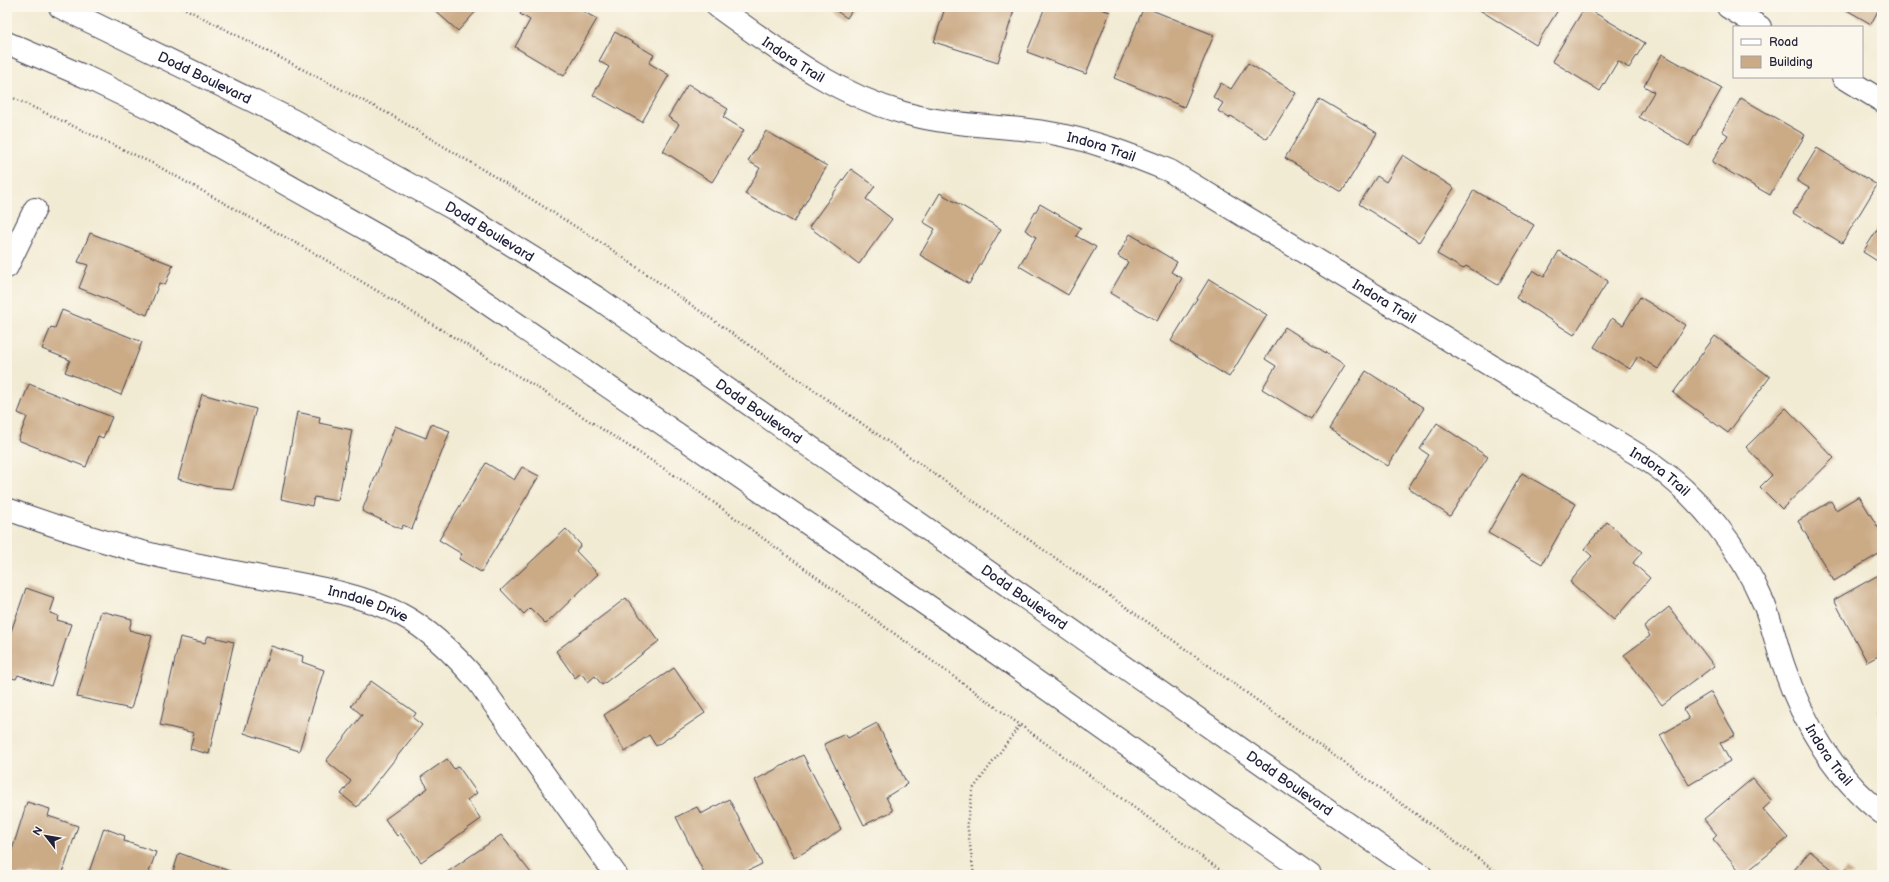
<svg xmlns="http://www.w3.org/2000/svg" width="1889" height="882" font-family="'Balsamiq Sans',sans-serif">
  <style>
    .building { fill: #cbaa86 }
    .lines { fill: none; stroke-linecap: round; stroke-linejoin: round }
    .minor-casing { stroke: #414052; stroke-width: 24 }
    .secondary-casing { stroke: #414052; stroke-width: 24 }
    .path { stroke: #414052; stroke-width: 2.5; stroke-dasharray: 1 3; stroke-linecap: butt }
    .minor { stroke: #fff; stroke-width: 22 }
    .secondary { stroke: #fff; stroke-width: 22 }
    .labels { text-anchor: middle; dominant-baseline: central; stroke-width: 3; stroke-linejoin: round; paint-order: stroke }
    .street-label { font-size: 14px; fill: #22223b; stroke: #fbf7ec }
  </style>
  <rect width="100%" height="100%" fill="#fbf7ec"/>
  <filter id="ink" filterUnits="userSpaceOnUse"><feTurbulence type="fractalNoise" baseFrequency=".025" numOctaves="2"/><feDisplacementMap in="SourceGraphic" scale="8" xChannelSelector="R" yChannelSelector="G"/><feConvolveMatrix kernelMatrix="1 2 1 2 8 2 1 2 1" color-interpolation-filters="sRGB"/></filter>
  <filter id="wash" filterUnits="userSpaceOnUse"><feTurbulence type="fractalNoise" baseFrequency=".012" numOctaves="4" result="noise"/><feDisplacementMap in="SourceGraphic" scale="16" xChannelSelector="R" yChannelSelector="G"/><feGaussianBlur stdDeviation="0.9" result="paint"/><feColorMatrix in="noise" values="0 0 0 0 0 0 0 0 0 0 0 0 0 0 0 0 0 1.4 0 .05"/><feComposite in="paint" operator="in"/></filter>
  <g filter="url(#wash)">
    <rect width="100%" height="100%" fill="#f2ebd4"/>
    <g id="blocks">
      <g class="building">
        <polygon points="431,7 480,7 458,31"/>
        <polygon points="524,7 575,7 597,19 564,76 515,47 530,20 520,14"/>
        <polygon points="830,7 854,7 847,18"/>
        <polygon points="958,7 1015,7 998,62 934,42 945,8 957,12"/>
        <polygon points="1045,7 1095,7 1110,12 1086,74 1027,52"/>
        <polygon points="1144,7 1214,35 1184,107 1114,78"/>
        <polygon points="1479,7 1560,7 1536,45 1478,9"/>
        <polygon points="1585,7 1645,43 1629,68 1618,61 1600,91 1552,61"/>
        <polygon points="1846,7 1880,7 1871,24 1845,9"/>
        <polygon points="615,32 654,55 649,63 669,75 642,122 593,95 609,67 599,61"/>
        <polygon points="1662,54 1722,88 1689,146 1639,117 1654,92 1644,86"/>
        <polygon points="1248,63 1296,93 1267,139 1231,116 1229,118 1218,111 1223,103 1213,97 1221,83 1231,89"/>
        <polygon points="688,84 728,109 723,117 744,130 712,182 663,151 679,124 668,117"/>
        <polygon points="1741,98 1805,135 1770,195 1712,162 1728,135 1722,131"/>
        <polygon points="1320,99 1377,133 1342,192 1285,158"/>
        <polygon points="766,131 827,166 794,222 745,194 760,168 748,161"/>
        <polygon points="1817,148 1877,185 1842,243 1793,213 1809,188 1797,181"/>
        <polygon points="1403,155 1454,188 1419,242 1359,204 1377,176 1386,182"/>
        <polygon points="851,169 875,186 866,199 892,219 859,264 809,227"/>
        <polygon points="1474,190 1534,225 1498,285 1466,266 1463,269 1437,254"/>
        <polygon points="940,193 1001,229 969,284 920,255 935,229 923,222"/>
        <polygon points="1040,204 1081,228 1076,236 1096,247 1068,295 1019,266 1036,237 1025,230"/>
        <polygon points="1882,222 1882,264 1863,252"/>
        <polygon points="90,233 173,265 165,285 159,283 147,315 79,288 88,265 78,262"/>
        <polygon points="1130,234 1177,262 1171,272 1182,278 1157,321 1110,293 1128,262 1118,256"/>
        <polygon points="1559,251 1608,281 1574,335 1516,298 1533,270 1544,277"/>
        <polygon points="1209,279 1267,315 1229,377 1171,341"/>
        <polygon points="1640,297 1685,325 1658,369 1638,356 1630,369 1594,347 1612,318 1623,325"/>
        <polygon points="62,310 142,342 121,395 65,372 70,360 42,349 51,327 55,328"/>
        <polygon points="1285,327 1345,365 1311,419 1262,389 1276,366 1265,359"/>
        <polygon points="1715,336 1770,377 1728,433 1673,393"/>
        <polygon points="1366,371 1424,408 1388,466 1329,429"/>
        <polygon points="29,384 112,417 103,438 98,436 86,467 18,440 27,417 18,413"/>
        <polygon points="202,394 256,409 233,489 210,487 178,479"/>
        <polygon points="1786,408 1834,458 1782,509 1760,487 1772,475 1746,447"/>
        <polygon points="297,412 320,417 319,423 352,430 338,501 314,497 312,506 281,499"/>
        <polygon points="1437,423 1488,457 1450,516 1408,488 1429,455 1420,449"/>
        <polygon points="431,424 450,431 412,529 403,525 401,529 362,511 395,426 426,438"/>
        <polygon points="486,463 514,480 522,467 539,476 481,572 459,559 462,554 439,540"/>
        <polygon points="1522,473 1576,504 1542,564 1488,533"/>
        <polygon points="1859,496 1882,534 1882,552 1834,581 1798,521 1831,501 1836,510"/>
        <polygon points="1607,522 1642,552 1633,563 1650,578 1614,620 1570,582 1592,556 1584,549"/>
        <polygon points="566,529 581,545 576,551 598,574 546,624 530,608 524,614 501,590"/>
        <polygon points="1882,573 1882,654 1867,662 1834,600"/>
        <polygon points="26,588 55,598 50,613 58,616 57,620 71,624 51,686 18,675 16,679 7,677 7,643"/>
        <polygon points="626,598 659,641 602,685 595,676 588,682 581,673 575,678 556,651"/>
        <polygon points="1669,607 1714,666 1662,705 1624,655 1650,636 1644,627"/>
        <polygon points="101,611 132,619 129,630 152,636 131,709 77,697"/>
        <polygon points="208,636 234,642 209,754 190,749 194,733 160,725 180,637 205,643"/>
        <polygon points="271,646 303,656 302,662 324,670 299,751 244,733"/>
        <polygon points="674,668 705,713 656,746 649,735 625,752 604,715"/>
        <polygon points="371,681 416,713 413,718 422,725 357,807 341,794 351,781 326,761 362,715 351,706"/>
        <polygon points="1711,692 1735,735 1720,743 1730,761 1689,785 1660,735 1689,719 1683,709"/>
        <polygon points="1882,705 1882,714 1878,712"/>
        <polygon points="877,723 907,784 886,797 893,811 864,825 824,744 845,734 848,738"/>
        <polygon points="803,755 841,829 828,839 794,858 755,780"/>
        <polygon points="447,759 454,769 458,766 477,793 467,800 481,819 421,862 400,833 397,836 385,819 428,788 421,777"/>
        <polygon points="1753,778 1772,801 1763,809 1788,838 1743,875 1713,839 1717,835 1704,819"/>
        <polygon points="729,799 762,864 741,874 742,875 705,875 676,817 697,807 701,814"/>
        <polygon points="27,802 50,809 48,816 78,826 62,875 7,875 7,866"/>
        <polygon points="104,828 125,836 124,841 156,852 148,875 88,875"/>
        <polygon points="501,835 531,873 529,875 443,875"/>
        <polygon points="1810,851 1839,875 1790,875"/>
        <polygon points="179,853 232,872 231,875 172,875"/>
        <polygon points="1846,869 1854,875 1841,875"/>
      </g>
    </g>
  </g>
  <g filter="url(#ink)">
    <use href="#blocks" fill-opacity="0" stroke="#414052" stroke-width="1"/>
    <g class="lines">
      <g class="minor-casing">
        <g id="minor">
          <path id="s1" d="M718 7C778 50 832 93 904 113 950 126 999 125 1045 132 1089 139 1129 154 1170 171L1650 462C1700 497 1740 548 1764 604 1772 624 1777 647 1784 667 1803 723 1835 777 1882 813"/>
          <polyline points="1728,7 1760,27"/>
          <polyline points="1843,77 1882,101"/>
          <polyline points="7,267 35,209"/>
          <path id="s2" d="M7 509C62 529 118 547 175 560 207 567 240 573 272 579 316 587 359 594 400 614 431 630 457 657 479 683L616 875"/>
        </g>
      </g>
      <g class="secondary-casing">
        <g id="secondary">
          <path id="s3" d="M60 7 292 120 454 209 599 299 1421 875"/>
          <polyline points="7,43 86,77 156,111 437,269 982,643 1310,875"/>
        </g>
      </g>
      <g class="path">
        <polyline points="182,7 391,115 512,187 605,245 1156,628 1501,875"/>
        <polyline points="7,95 154,164 321,257 541,390 691,486 1227,875"/>
        <polyline points="974,875 967,823 973,789 1020,725"/>
      </g>
      <use href="#minor" class="minor"/>
      <use href="#secondary" class="secondary"/>
    </g>
  </g>
  <g class="labels">
    <g class="street-label">
      <text stroke="none"><textPath href="#s1" startOffset="92">Indora Trail</textPath></text>
      <text stroke="none"><textPath href="#s3" startOffset="161">Dodd Boulevard</textPath></text>
      <text stroke="none"><textPath href="#s1" startOffset="416">Indora Trail</textPath></text>
      <text stroke="none"><textPath href="#s3" startOffset="485">Dodd Boulevard</textPath></text>
      <text stroke="none"><textPath href="#s1" startOffset="740">Indora Trail</textPath></text>
      <text stroke="none"><textPath href="#s3" startOffset="809">Dodd Boulevard</textPath></text>
      <text stroke="none"><textPath href="#s1" startOffset="1064">Indora Trail</textPath></text>
      <text stroke="none"><textPath href="#s3" startOffset="1133">Dodd Boulevard</textPath></text>
      <text stroke="none"><textPath href="#s2" startOffset="374">Inndale Drive</textPath></text>
      <text stroke="none"><textPath href="#s1" startOffset="1400">Indora Trail</textPath></text>
      <text stroke="none"><textPath href="#s3" startOffset="1457">Dodd Boulevard</textPath></text>
    </g>
  </g>
  <rect width="1889" height="882" fill="none" stroke="#fbf7ec" stroke-width="24"/>
  <rect x="1733" y="26" width="130" height="52" fill="#fbf7ec" stroke="#a4a2a5"/>
  <rect x="1741" y="39" width="20" height="6" fill="#ffffff" stroke="#a4a2a5"/>
  <text x="1769" y="46" font-size="12" fill="#22223b">Road</text>
  <rect x="1741" y="56" width="20" height="12" fill="#cbaa86" stroke="#a4a2a5"/>
  <text x="1769" y="66" font-size="12" fill="#22223b">Building</text>
  <g transform="translate(46 836) rotate(301)" stroke="#fbf7ec" stroke-width="3" paint-order="stroke">
  <path d="M0-3L7 15L0 10L-7 15Z" fill="#22223b"/>
  <text y="-6" font-size="11" font-weight="bold" text-anchor="middle" fill="#22223b">N</text>
  </g>
</svg>
